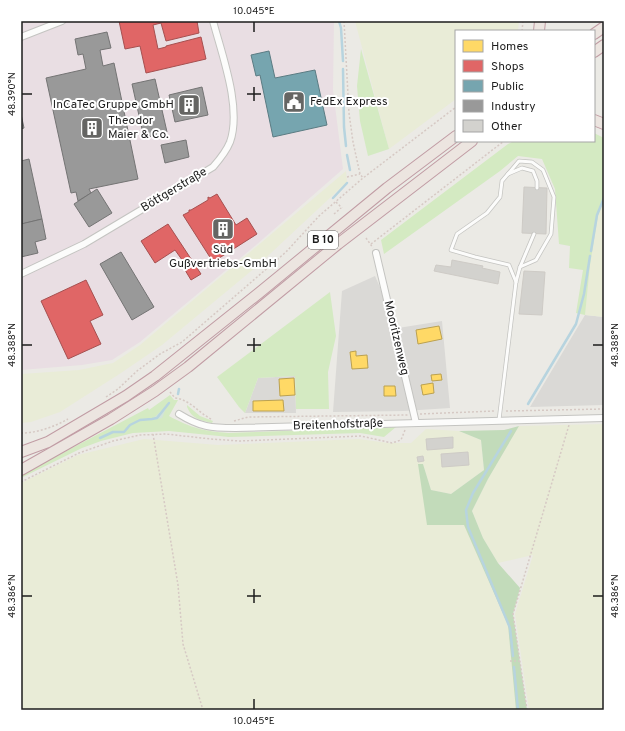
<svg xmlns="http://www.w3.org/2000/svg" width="625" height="731" font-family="Overpass,sans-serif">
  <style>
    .residential { fill: #dad9d6 }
    .industrial { fill: #e9dee3 }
    .farmland { fill: #e9ecd7 }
    .grass { fill: #d4eac2 }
    .forest { fill: #c2dbba }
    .wetland { fill: #d2e3da }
    .homes { fill: #ffd966; stroke: #bba150 }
    .shops { fill: #e06666; stroke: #a65050 }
    .public { fill: #76a5af; stroke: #5b7c83 }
    .industry { fill: #999; stroke: #747474 }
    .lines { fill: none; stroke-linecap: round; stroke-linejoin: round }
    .stream { stroke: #b7d4df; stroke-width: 2.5 }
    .building { fill: #d3d2ce; stroke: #cecbc6 }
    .service-casing { stroke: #c4c4c1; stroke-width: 4.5 }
    .minor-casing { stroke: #c4c4c1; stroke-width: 8 }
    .trunk-casing { stroke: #c19ca4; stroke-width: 12 }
    .path { stroke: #d6c9c4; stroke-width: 1.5; stroke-dasharray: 2 2; stroke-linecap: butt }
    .service { stroke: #fcfcfb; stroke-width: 3 }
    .minor { stroke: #fcfcfb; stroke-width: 6 }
    .trunk { stroke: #ece5e0; stroke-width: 10 }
    .ticks { fill: none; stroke: #1d1d1d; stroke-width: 1.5 }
    .labels { text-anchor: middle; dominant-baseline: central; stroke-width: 4; stroke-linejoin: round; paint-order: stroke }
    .shield { fill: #fff; stroke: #616161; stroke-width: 1 }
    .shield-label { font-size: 11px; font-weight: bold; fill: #1d1d1d }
    .poi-label { font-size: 12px; fill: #1d1d1d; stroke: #fff; text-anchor: start }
    .street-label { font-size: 12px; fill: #1d1d1d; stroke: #fff }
    .neatline { fill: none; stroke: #1d1d1d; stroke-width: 1.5 }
    .ticks-label { font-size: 10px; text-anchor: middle; fill: #1d1d1d }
  </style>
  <rect width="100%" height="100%" fill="#ebeae5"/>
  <g class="residential">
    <polygon points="375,276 398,328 442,321 450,408 404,411 333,412 342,291"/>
    <polygon points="585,315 604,317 604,405 530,407"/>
    <polygon points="295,376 296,413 245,413 258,378"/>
  </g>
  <polygon class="industrial" points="21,21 334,21 333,90 343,169 256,245 140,342 112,360 82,365 21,370"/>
  <g class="farmland">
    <polygon points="355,21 519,21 518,31 456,31 456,99 389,149"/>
    <polygon points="346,171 347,182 256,267 162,345 121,373 60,412 31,422 21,423 21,374 79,370 113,363 140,345"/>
    <polygon points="604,201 604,317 585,315 590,265 598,216"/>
    <polygon points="604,424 604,710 529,710 515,614 533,555 498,563 483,538 472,511 488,479 519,426"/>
    <polygon points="426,429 459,431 481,440 484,470 451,494 431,490 423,464 427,525 464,525 508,625 516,710 21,710 21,483 78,455 144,439 218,445 359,439 388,443 411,443"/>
  </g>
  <g class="grass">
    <polygon points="361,49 389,149 368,156 360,121 357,86"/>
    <polygon points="594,133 604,138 604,201 598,216 590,265 585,315 576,313 583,270 569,268 570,246 559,244 555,189 542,159 518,156 500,171 384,254 381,240 508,144 514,141 594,141"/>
    <polygon points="330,292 336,336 328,372 329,409 296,409 295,376 258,378 245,413 239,407 217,377"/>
    <path d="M170 395 174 400H178L169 416C191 428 204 431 228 433L396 427 384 437 360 433 229 437 169 431 133 433 101 441 82 448 21 478V473L51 459 148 408 149 410Z"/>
    <path d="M187 405 200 416 213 421 212 423C200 420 192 419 187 407Z"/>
  </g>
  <polygon class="forest" points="519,426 488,479 472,511 483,538 498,563 520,588 513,614 527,710 516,710 508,625 464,525 427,525 418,464 423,464 431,490 451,494 484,470 481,440 459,431 504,430"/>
  <polygon class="wetland" points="167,406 162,418 152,420 152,419"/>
  <g class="homes">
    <polygon points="439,326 442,339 418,344 416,330"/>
    <polygon points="356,351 356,356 367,355 368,368 352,369 350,352"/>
    <polygon points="441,374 442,380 432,381 431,375"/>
    <polygon points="294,378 295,395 280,396 279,379"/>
    <polygon points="433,383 434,393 423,395 421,385"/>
    <polygon points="384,386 395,386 396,396 384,396"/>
    <polygon points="283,400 284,411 253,411 253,401"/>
  </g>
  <g class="shops">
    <polygon points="119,21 197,21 199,33 166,41 161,23 153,25 158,49 166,47 166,46 201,37 206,59 146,73 140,46 125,49"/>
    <polygon points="217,194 236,225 247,218 257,234 213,262 183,215 189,212 189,210 191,210 208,200 208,197 210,198"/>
    <polygon points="168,224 201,274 191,280 182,265 185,264 175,250 155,263 141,241"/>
    <polygon points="86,280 103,315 90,321 101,344 68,359 41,301"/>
  </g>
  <polygon class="public" points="269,51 275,78 315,70 327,125 273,137 260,75 256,76 251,55"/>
  <g class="industry">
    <polygon points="107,32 111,48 100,50 103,66 114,63 138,179 89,189 91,193 78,201 76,192 71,193 46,78 86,69 83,54 78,55 75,39"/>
    <polygon points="155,79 167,132 144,138 132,84"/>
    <polygon points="202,87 208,115 175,122 169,95"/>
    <polygon points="21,114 24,128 21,129"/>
    <polygon points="186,140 189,157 165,163 161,145"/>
    <polygon points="29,159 42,219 22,224 21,161"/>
    <polygon points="97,189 112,213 89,227 74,204"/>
    <polygon points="42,219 46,239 35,242 38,253 21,257 21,224"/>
    <polygon points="121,252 154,307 132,320 100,264"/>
  </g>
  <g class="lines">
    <g class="stream">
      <polyline points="339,21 341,28 343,61"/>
      <polyline points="343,69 344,127 346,146"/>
      <polyline points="347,155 350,170"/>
      <polyline points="333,198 347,183"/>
      <polyline points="591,251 597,215 604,198"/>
      <polyline points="178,394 179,389"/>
      <polyline points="528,404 576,324 584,294 590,256"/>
      <polyline points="511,431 473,493 466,510 468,527 510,628 513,656"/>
      <polyline points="100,438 113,432 124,432 130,425 140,420 152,419 157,418 169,403"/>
      <polyline points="514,667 518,710"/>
    </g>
  </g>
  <g class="building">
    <polygon points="524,187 547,188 546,234 522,233"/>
    <polygon points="452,260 483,266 482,268 500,272 498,284 434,271 436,265 451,267"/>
    <polygon points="524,271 545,272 542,315 519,314"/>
    <polygon points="453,437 453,448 427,450 426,439"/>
    <polygon points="468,452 469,465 442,467 441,454"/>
    <polygon points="423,456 424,461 418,462 417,457"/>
  </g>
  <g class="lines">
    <g class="service-casing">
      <g id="service">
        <polyline points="508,174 522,168 533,171 537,181 537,188"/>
        <polyline points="516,282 509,265 475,257 451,250 457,234 487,213 500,197 502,181 519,161 532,162 543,170 554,197 551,234 536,260 520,267"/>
        <polyline points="499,420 516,282 520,267 534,234"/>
      </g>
    </g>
    <g class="minor-casing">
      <g id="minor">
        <polyline points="21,37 62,21"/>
        <polyline points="376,253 416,423"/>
        <path d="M21 274 84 244 213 167C220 159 226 152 230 142 242 108 222 55 213 21"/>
        <path d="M179 414C200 427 211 428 235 428L604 418"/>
      </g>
    </g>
    <g class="trunk-casing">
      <g id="trunk">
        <polyline points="539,31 540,21"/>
        <polyline points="594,34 604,27"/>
        <polyline points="594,52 604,45"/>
        <polyline points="594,120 604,124"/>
        <polyline points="21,452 48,442 126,396 155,376 259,293 387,188 456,136"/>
        <polyline points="21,470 111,419 155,391 188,367 338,244 472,141"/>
      </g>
    </g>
    <g class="path">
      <polyline points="344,21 349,113 353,142 360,174 363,178"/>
      <polyline points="522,31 523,21"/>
      <polyline points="347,177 360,174"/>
      <polyline points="336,202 342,208"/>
      <polyline points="334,214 341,208"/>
      <polyline points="366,238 373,248"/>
      <polyline points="371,244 504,141"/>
      <path d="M170 392 175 398C189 399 199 413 211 419"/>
      <polyline points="106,397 118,389 137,371 160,354 182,342 286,252 319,216 363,178 456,107"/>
      <polyline points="506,411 604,409"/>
      <polyline points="420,414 494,411"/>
      <polyline points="234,421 248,417 408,415"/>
      <path d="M21 433C37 433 54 427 68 419"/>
      <polyline points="153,434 178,585 183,644 203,710"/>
      <polyline points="21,482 79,453 113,441 140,435 166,434 211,439 240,441 361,436 392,443 401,440 405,430"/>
      <polyline points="510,661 519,661"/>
      <polyline points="527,710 513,614 569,425"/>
    </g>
    <use href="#service" class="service"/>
    <use href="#minor" class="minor"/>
    <use href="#trunk" class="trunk"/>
  </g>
  <path class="ticks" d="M254 22V32M254 87V101M22 94H32M247 94H261M254 338V352M22 345H32M247 345H261M593 345H603M254 589V603M22 596H32M247 596H261M593 596H603M254 699V709"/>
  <defs>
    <g id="civic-square" transform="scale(1.15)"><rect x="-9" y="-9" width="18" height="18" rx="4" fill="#656563" stroke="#fff"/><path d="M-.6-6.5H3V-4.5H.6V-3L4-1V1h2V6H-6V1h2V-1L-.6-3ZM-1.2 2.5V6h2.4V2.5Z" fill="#fff"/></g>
    <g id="building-square" transform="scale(1.15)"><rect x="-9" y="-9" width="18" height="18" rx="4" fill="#656563" stroke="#fff"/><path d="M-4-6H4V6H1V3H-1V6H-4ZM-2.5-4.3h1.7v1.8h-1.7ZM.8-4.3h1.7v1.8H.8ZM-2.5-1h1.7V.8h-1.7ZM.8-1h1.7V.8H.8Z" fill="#fff"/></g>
  </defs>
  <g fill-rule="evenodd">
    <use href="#civic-square" x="294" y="102"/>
    <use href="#building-square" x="189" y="105"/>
    <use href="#building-square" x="92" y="128"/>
    <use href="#building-square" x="223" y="229"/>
  </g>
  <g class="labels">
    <rect class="shield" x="308" y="231" width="30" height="18" rx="3"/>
    <g class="shield-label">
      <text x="323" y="240">B 10</text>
    </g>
    <g class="poi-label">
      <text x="310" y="102">FedEx Express</text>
      <text x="174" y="105" text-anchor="end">InCaTec Gruppe GmbH</text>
      <text x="108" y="121">Theodor<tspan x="108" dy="14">Maier &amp; Co.</tspan></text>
      <text x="223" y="250" text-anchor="middle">Süd<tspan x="223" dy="14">Gußvertriebs-GmbH</tspan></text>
    </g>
    <g class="street-label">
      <text transform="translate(174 190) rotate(-31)">Böttgerstraße</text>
      <text transform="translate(396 338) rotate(77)">Mooritzenweg</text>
      <text transform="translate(338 425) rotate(-2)">Breitenhofstraße</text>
    </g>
  </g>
  <rect width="625" height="731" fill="none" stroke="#ffffff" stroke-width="44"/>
  <rect x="455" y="30" width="140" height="112" fill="#ffffff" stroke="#a5a5a5"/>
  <rect x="463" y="40" width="20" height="12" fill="#ffd966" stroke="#a5a5a5"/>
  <text x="491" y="50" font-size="12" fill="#1d1d1d">Homes</text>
  <rect x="463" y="60" width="20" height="12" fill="#e06666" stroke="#a5a5a5"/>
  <text x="491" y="70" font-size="12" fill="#1d1d1d">Shops</text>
  <rect x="463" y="80" width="20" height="12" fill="#76a5af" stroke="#a5a5a5"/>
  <text x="491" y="90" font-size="12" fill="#1d1d1d">Public</text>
  <rect x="463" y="100" width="20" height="12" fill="#999999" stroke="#a5a5a5"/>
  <text x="491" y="110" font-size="12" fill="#1d1d1d">Industry</text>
  <rect x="463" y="120" width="20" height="12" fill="#d3d2ce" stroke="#a5a5a5"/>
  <text x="491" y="130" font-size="12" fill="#1d1d1d">Other</text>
  <rect x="22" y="22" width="581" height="687" class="neatline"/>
  <g class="ticks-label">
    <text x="254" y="14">10.045°E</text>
    <text transform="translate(11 94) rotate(-90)" y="4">48.390°N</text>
    <text transform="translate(11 345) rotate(-90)" y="4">48.388°N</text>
    <text transform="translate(614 345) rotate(-90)" y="4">48.388°N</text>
    <text transform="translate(11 596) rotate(-90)" y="4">48.386°N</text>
    <text transform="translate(614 596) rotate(-90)" y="4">48.386°N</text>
    <text x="254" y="724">10.045°E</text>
  </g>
</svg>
